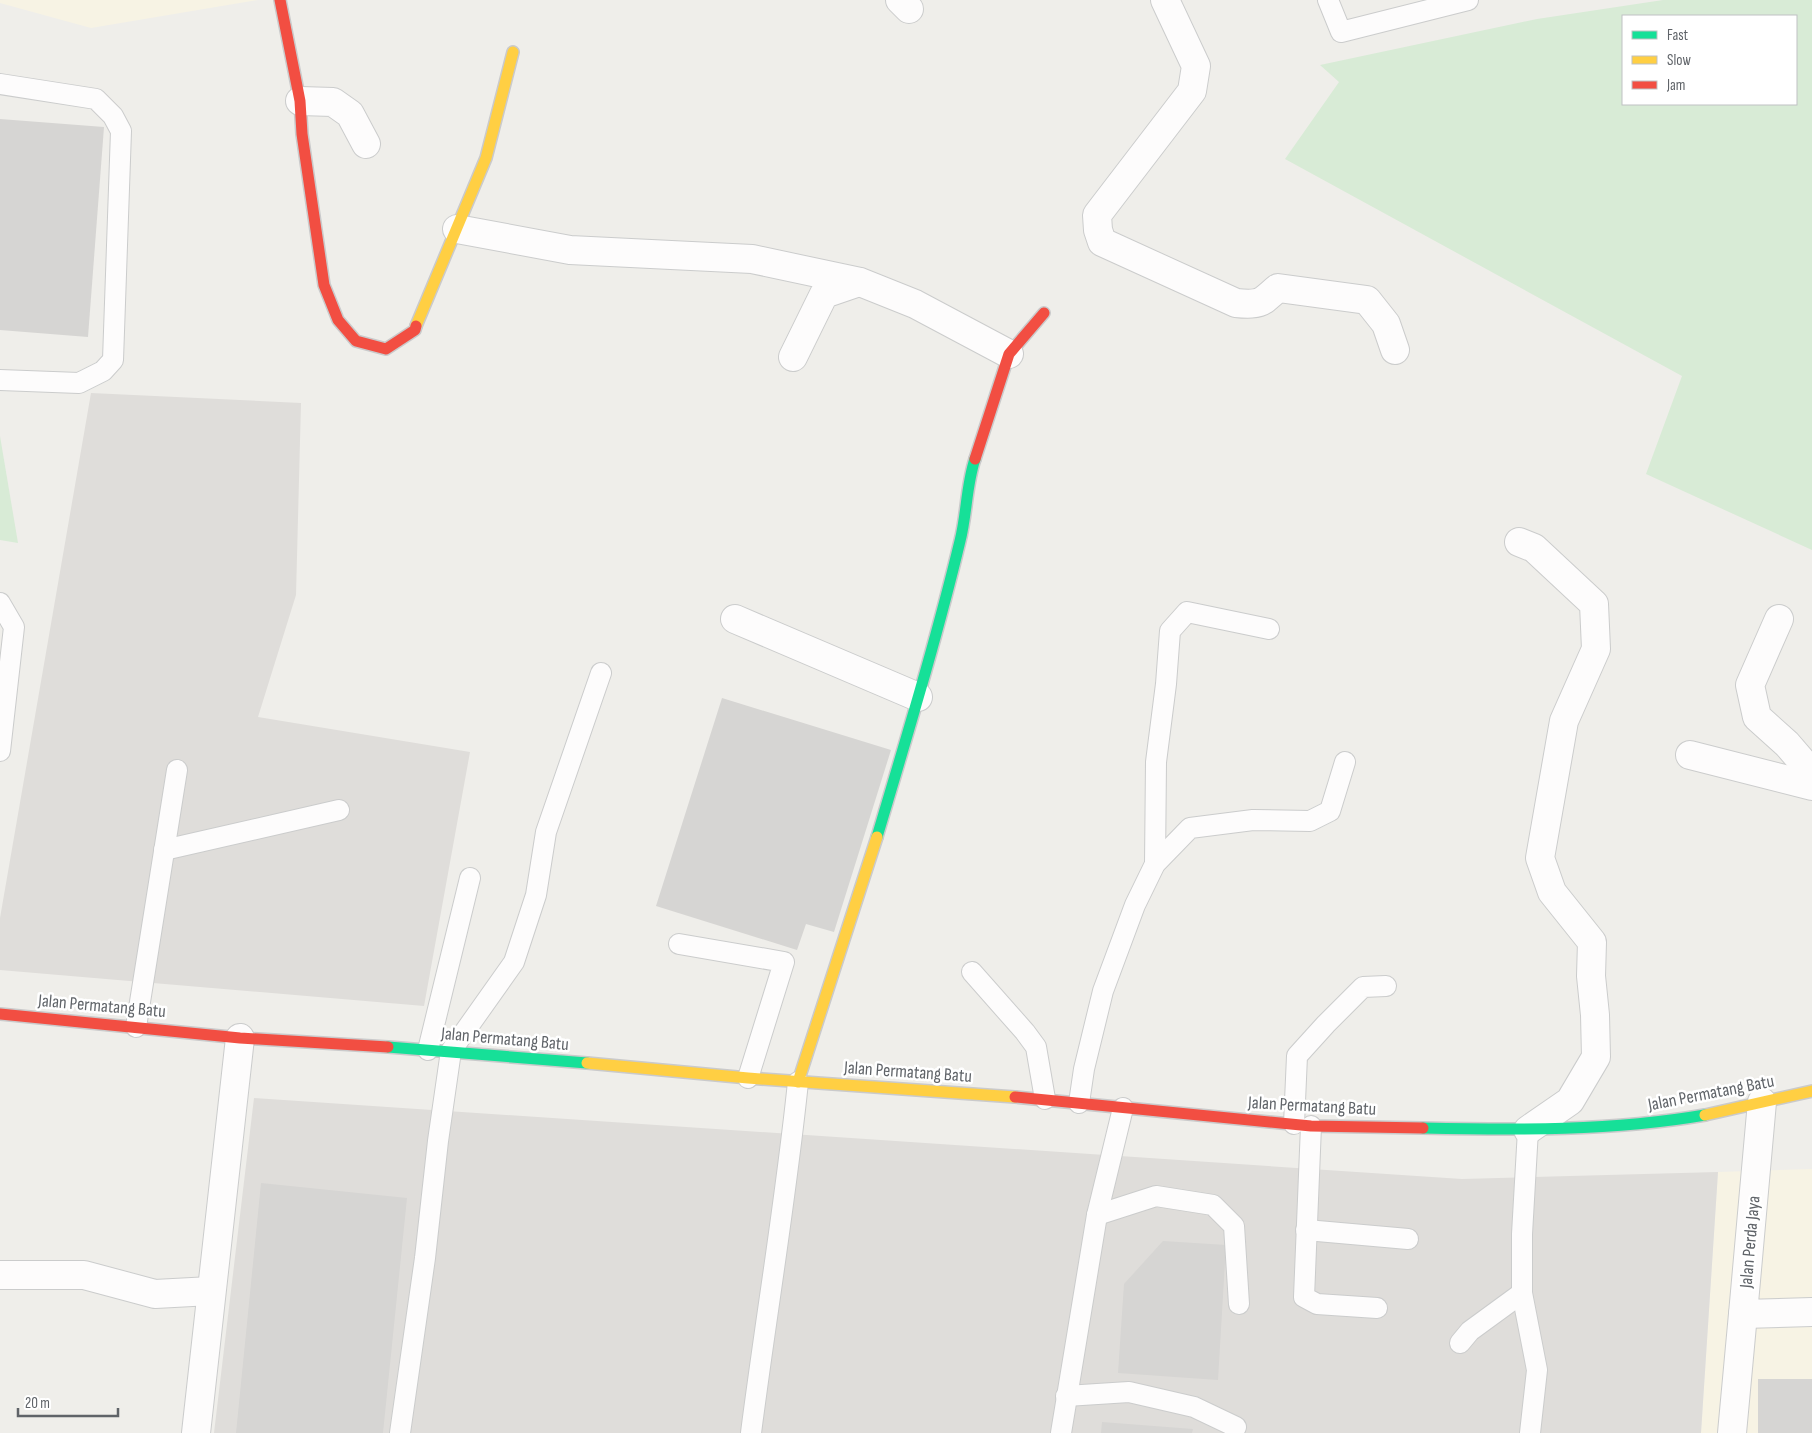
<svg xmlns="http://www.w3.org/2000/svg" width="1812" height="1433" font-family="'Sofia Sans Condensed',sans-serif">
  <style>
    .commercial { fill: #f7f3e4 }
    .industrial { fill: #dfddda }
    .green { fill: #d8ebd6; fill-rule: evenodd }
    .building { fill: #d6d5d3 }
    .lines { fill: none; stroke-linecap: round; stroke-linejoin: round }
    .lane-casing { stroke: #cbcccc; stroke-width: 22 }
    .street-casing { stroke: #cbcccc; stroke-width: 30 }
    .fast-casing { stroke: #cacacb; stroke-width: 14 }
    .slow-casing { stroke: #cacacb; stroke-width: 14 }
    .jam-casing { stroke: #cacacb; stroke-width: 14 }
    .lane { stroke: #fdfcfc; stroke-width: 20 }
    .street { stroke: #fdfcfc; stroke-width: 28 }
    .fast { stroke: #16e098; stroke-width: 11 }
    .slow { stroke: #ffcf43; stroke-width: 11 }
    .jam { stroke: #f24e42; stroke-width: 11 }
    .labels { text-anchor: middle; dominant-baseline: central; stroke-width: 5; stroke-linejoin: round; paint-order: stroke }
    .street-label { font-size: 18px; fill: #5f6368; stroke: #fff }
  </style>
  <rect width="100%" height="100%" fill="#efeeea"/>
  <g class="commercial">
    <polygon points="0,0 258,0 91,28 0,3"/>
    <polygon points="1812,1169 1812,1433 1701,1433 1718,1172"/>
  </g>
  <g class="industrial">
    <polygon points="91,393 301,403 296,595 258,717 470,752 424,1006 0,970 0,918"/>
    <polygon points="254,1098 1462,1179 1718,1172 1701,1433 214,1433"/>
  </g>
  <g class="green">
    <path d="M1663 0H1812V550L1646 474 1682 376 1285 159 1339 82 1320 65 1537 19ZM1796 16V104H1623V16Z"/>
    <polygon points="0,436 18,543 0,540"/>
  </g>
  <g class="building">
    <polygon points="0,119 104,127 88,337 0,330"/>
    <polygon points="722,698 891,750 834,932 806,924 797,950 656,906"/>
    <polygon points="261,1183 407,1198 383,1433 236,1433"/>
    <polygon points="1163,1241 1226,1245 1218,1380 1118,1373 1124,1284"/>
    <rect x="1758" y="1379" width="54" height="54"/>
    <polygon points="1102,1422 1193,1429 1192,1433 1101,1433"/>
  </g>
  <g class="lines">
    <g class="lane-casing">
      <g id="lane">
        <polyline points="1328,0 1341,32 1468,0"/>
        <polyline points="0,84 96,99 113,116 121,131 113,360 103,371 79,383 0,380"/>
        <polyline points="0,603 14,627 0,751"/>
        <polyline points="164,850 339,810"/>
        <polyline points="1155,864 1156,762 1166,684 1170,631 1187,612 1269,629"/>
        <polyline points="679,944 784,962 748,1078"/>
        <polyline points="972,972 1025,1032 1036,1047 1045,1099"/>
        <polyline points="136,1027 177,770"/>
        <polyline points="428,1050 470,878"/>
        <polyline points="1079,1103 1084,1069 1103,991 1135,905 1155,864 1190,828 1253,820 1310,821 1330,811 1345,762"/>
        <polyline points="1294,1124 1297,1056 1326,1024 1363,987 1386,986"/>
        <polyline points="1311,1126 1304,1297 1317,1304 1377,1308"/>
        <polyline points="1528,1130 1522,1234 1522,1293 1537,1370 1530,1433"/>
        <polyline points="1097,1215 1156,1196 1213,1205 1234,1226 1239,1304"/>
        <polyline points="1306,1230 1408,1239"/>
        <polyline points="1460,1343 1470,1331 1522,1293"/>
        <polyline points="1066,1396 1129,1392 1194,1407 1236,1427"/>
        <polyline points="400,1433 425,1258 438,1141 451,1051 514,962 536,895 546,832 601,673"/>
        <path d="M751 1433C766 1316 786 1199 798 1082"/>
        <polyline points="1061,1433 1097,1215 1123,1108"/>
      </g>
    </g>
    <g class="street-casing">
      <g id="street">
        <polyline points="900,0 909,9"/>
        <path d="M1165 0 1196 66 1192 91 1097 215 1098 230 1102 242 1236 303C1245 304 1258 305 1265 299 1270 295 1273 292 1278 288L1367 300 1386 324 1395 350"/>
        <polyline points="300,101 333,102 350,114 366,144"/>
        <polyline points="457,229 570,250 752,259 860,282 915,304 1009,354"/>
        <polyline points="793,357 824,294 859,282"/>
        <polyline points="1519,542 1534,548 1594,604 1596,649 1564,721 1540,858 1552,892 1592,942 1591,976 1595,1015 1596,1057 1570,1101 1528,1130"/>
        <polyline points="735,619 918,697"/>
        <polyline points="1779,619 1750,685 1757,717 1787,744 1812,773"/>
        <polyline points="1690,755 1812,786"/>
        <polyline points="1762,1102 1743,1314 1812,1312"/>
        <polyline points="0,1275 84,1275 155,1294 211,1291"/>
        <polyline points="196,1433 240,1038"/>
        <polyline points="1732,1433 1743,1314"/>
      </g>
    </g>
    <g class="fast-casing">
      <g id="fast">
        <path d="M877 837C906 739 936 641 960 541 967 514 966 486 975 459"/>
        <polyline points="388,1047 587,1063"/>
        <path d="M1423 1128C1517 1130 1612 1131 1705 1115"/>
      </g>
    </g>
    <g class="slow-casing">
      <g id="slow">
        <polyline points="416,326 486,158 513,52"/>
        <polyline points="587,1063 748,1078 1015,1097"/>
        <polyline points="798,1082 877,837"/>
        <polyline points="1705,1115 1812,1091"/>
      </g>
    </g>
    <g class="jam-casing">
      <g id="jam">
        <polyline points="280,0 300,101 302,134 324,285 338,320 356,341 386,349 415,330 416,326"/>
        <polyline points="975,459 1009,354 1044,313"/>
        <polyline points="0,1014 240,1038 388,1047"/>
        <polyline points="1015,1097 1311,1126 1423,1128"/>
      </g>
    </g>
    <use href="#lane" class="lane"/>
    <use href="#street" class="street"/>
    <use href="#fast" class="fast"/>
    <use href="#slow" class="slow"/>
    <use href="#jam" class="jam"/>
  </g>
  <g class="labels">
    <g class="street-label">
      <text transform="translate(102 1006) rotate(5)">Jalan Permatang Batu</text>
      <text transform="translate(505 1039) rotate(5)">Jalan Permatang Batu</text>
      <text transform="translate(908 1072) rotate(4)">Jalan Permatang Batu</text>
      <text transform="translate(1711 1093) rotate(-11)">Jalan Permatang Batu</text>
      <text transform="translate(1312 1106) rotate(3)">Jalan Permatang Batu</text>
      <text transform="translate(1750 1242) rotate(-85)">Jalan Perda Jaya</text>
    </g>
  </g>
  <rect x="1622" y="15" width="175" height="90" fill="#ffffff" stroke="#bfc1c3"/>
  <rect x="1632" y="31" width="25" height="8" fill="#16e098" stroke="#bfc1c3"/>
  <text x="1667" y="40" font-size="15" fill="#5f6368">Fast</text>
  <rect x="1632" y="56" width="25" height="8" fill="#ffcf43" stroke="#bfc1c3"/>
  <text x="1667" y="65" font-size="15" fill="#5f6368">Slow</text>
  <rect x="1632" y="81" width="25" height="8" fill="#f24e42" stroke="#bfc1c3"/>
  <text x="1667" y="90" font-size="15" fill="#5f6368">Jam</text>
  <path d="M18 1408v8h100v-8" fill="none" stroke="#5f6368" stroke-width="2.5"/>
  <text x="25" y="1408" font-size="15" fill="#5f6368" stroke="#ffffff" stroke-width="4" paint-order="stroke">20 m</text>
</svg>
